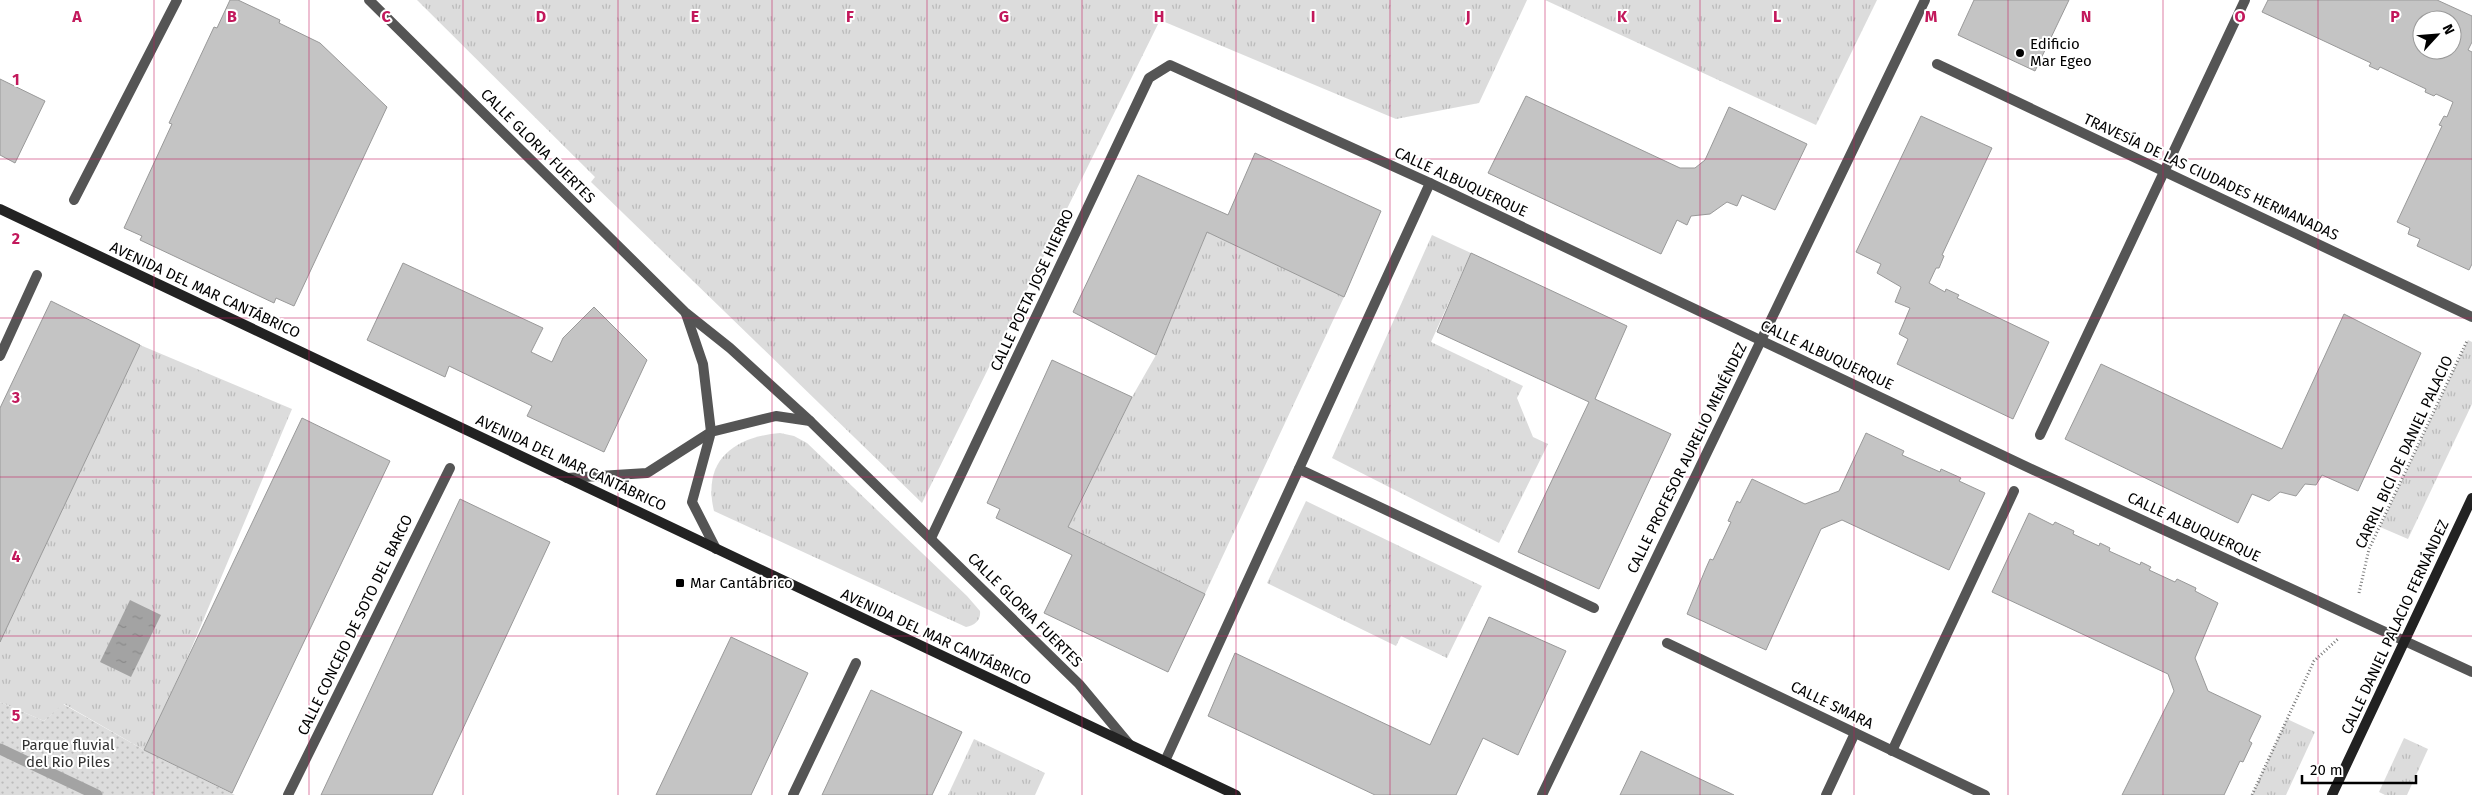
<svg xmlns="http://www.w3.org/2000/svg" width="2472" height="795" font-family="'Fira Sans',sans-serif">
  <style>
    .grass { fill: url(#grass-tufts) }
    .park { fill: url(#park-dots) }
    .water { fill: url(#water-ripples) }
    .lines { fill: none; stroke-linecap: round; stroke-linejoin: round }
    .stream { stroke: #a3a3a3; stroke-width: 11 }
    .building { fill: #c4c4c4; stroke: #999; fill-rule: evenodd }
    .path { stroke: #777; stroke-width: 3; stroke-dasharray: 1 2.5; stroke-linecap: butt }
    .street { stroke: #555; stroke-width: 10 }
    .secondary { stroke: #222; stroke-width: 10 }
    .grid { fill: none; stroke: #c2185b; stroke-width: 1; stroke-opacity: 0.55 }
    .poi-dot { fill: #000; stroke: #fff; stroke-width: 2 }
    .labels { text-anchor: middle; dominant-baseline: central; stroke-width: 4; stroke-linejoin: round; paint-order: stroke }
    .poi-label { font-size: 15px; fill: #000; stroke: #fff; text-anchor: start }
    .street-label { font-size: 15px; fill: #000; stroke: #fff }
    .park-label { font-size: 15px; fill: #333; stroke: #fff }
    .grid-label { font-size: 16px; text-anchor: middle; font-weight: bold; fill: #c2185b; stroke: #fff; stroke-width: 4; stroke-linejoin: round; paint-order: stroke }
  </style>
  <defs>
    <pattern id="grass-tufts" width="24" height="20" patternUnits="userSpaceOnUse" patternTransform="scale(1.25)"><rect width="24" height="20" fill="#dcdcdc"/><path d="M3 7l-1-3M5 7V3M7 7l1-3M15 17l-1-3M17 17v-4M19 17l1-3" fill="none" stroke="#bbb"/></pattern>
    <pattern id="park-dots" width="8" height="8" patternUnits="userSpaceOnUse" patternTransform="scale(1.25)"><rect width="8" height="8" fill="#dcdcdc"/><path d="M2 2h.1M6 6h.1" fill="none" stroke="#bbb" stroke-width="1.8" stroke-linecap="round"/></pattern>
    <pattern id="water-ripples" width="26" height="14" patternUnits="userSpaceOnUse" patternTransform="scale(1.25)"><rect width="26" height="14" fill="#a3a3a3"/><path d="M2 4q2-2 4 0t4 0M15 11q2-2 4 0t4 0" fill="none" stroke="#8b8b8b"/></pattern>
  </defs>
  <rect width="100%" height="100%" fill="#fff"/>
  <g class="grass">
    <polygon points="417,0 1527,0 1479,103 1396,119 1160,20 922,503 591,182 595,177"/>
    <polygon points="1545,0 1877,0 1816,125"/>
    <polygon points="1207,232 1344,297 1205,594 1068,527 1132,397 1156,355"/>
    <polygon points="1432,235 1471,253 1431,342 1523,386 1517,398 1533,437 1548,444 1499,543 1332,458"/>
    <polygon points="2468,340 2472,342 2472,404 2408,539 2380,527"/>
    <polygon points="140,345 292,409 186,661 144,750 64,704 44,721 0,702 0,642"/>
    <path d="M780 433 794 436 807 443 967 596 980 611C981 620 975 625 966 627L714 511C702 461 733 437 780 433Z"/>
    <polygon points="1306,501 1482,586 1447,658 1401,636 1396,646 1267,583"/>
    <polygon points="2287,719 2315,732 2286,795 2252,795"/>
    <polygon points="2404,738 2428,749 2407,795 2385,795 2379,792"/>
    <polygon points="974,739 1045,773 1035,795 948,795"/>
  </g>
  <polygon class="park" points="0,702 44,721 63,704 144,750 235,795 0,795"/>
  <polygon class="water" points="130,600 161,615 131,677 100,662"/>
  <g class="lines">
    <polyline class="stream" points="0,749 97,795"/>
  </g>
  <g class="building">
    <polygon points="230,0 238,0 280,20 279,23 320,43 387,107 294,306 276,298 274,303 140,240 142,236 124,228 172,124 169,123 214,27 217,28"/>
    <polygon points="1974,0 2069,0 2035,71 1958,35"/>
    <path d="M2268 0H2437L2472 16V42L2468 50 2472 52V264L2469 270 2417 246 2420 239 2408 234 2410 228 2397 222 2442 126 2439 125 2444 116 2447 117 2453 102 2436 94 2434 96 2425 92 2426 89 2380 67 2378 70 2369 66 2371 63 2262 12ZM2422 20H2452V50H2422Z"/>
    <polygon points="0,79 45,101 15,163 0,155"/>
    <polygon points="1526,96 1680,168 1695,168 1705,160 1729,107 1807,144 1775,210 1742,195 1737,206 1727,202 1710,214 1691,216 1687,225 1677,220 1661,254 1488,173"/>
    <polygon points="1921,116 1992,148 1942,255 1944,256 1939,268 1936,268 1929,283 1945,292 1946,289 1959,295 1957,298 2049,342 2013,419 1897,364 1908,339 1899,334 1910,308 1895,302 1901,287 1877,273 1881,264 1856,252"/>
    <polygon points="1255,153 1381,211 1344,297 1207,232 1156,355 1073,312 1138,175 1228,215"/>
    <polygon points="1471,253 1627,326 1595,399 1671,434 1599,589 1518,552 1589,402 1437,332"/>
    <polygon points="403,263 543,328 531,352 552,362 563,338 594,307 647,360 604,452 527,416 532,406 449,366 445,377 367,340"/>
    <polygon points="51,301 140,345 0,642 0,408"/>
    <polygon points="2344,314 2421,353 2358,491 2322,475 2316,485 2305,484 2296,496 2280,492 2269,501 2252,494 2238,523 2065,439 2101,364 2282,449"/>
    <polygon points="1052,360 1132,397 1068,527 1205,594 1168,672 1044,613 1072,555 996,518 1000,509 987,503"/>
    <polygon points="302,418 390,461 232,793 144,750"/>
    <polygon points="1866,433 1904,451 1902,455 1940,472 1941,469 1961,478 1959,481 1985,493 1949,570 1842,520 1821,529 1766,650 1687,614 1706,568 1710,559 1713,560 1731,522 1728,521 1737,501 1740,503 1752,479 1805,504 1839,491"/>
    <polygon points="460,499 550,542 432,795 321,795"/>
    <polygon points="2029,513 2053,525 2055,522 2074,531 2073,534 2099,546 2100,543 2110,548 2109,551 2140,565 2141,562 2151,567 2149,570 2175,582 2177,579 2196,588 2195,591 2218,603 2195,658 2208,691 2261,716 2249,741 2252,743 2243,762 2240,761 2224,795 2122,795 2174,691 2168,674 1992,592"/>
    <polygon points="1489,617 1566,651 1518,755 1483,738 1456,795 1375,795 1208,716 1235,653 1430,745"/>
    <polygon points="731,637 808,673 751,795 656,795"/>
    <polygon points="871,690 962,732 932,795 822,795"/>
    <polygon points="1641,751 1734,795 1620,795"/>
  </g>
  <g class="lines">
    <g class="path">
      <polyline points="2359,593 2369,549 2467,341"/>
      <polyline points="2252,795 2314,661 2339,638"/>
    </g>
    <g class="street">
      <polyline points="369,0 686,313 730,348 810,421 1079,684 1129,744"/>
      <polyline points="1937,64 2472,317"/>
      <polyline points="74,200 177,0"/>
      <polyline points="0,356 37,275"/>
      <polyline points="2040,435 2245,0"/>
      <polyline points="1299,469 1594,608"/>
      <polyline points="567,478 647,473 711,432 703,364 686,314"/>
      <polyline points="931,538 1149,78 1170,65 1430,183 2025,466 2472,672"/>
      <polyline points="716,549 692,502 711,432 776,416 810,421"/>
      <polyline points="1667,643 1985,795"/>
      <polyline points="1892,751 2014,491"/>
      <polyline points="1165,761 1430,183"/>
      <polyline points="288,795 450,468"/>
      <polyline points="793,795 856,663"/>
      <polyline points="1542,795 1925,0"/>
      <polyline points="1826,795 1855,733"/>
    </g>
    <g class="secondary">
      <polyline points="0,209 1236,795"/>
      <polyline points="2332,795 2472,498"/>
    </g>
  </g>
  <path class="grid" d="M154 0V795M309 0V795M463 0V795M618 0V795M772 0V795M927 0V795M1082 0V795M1236 0V795M1390 0V795M1545 0V795M1700 0V795M1854 0V795M2008 0V795M2163 0V795M2318 0V795M0 159H2472M0 318H2472M0 477H2472M0 636H2472"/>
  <g class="poi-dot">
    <circle cx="2020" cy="53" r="5"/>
    <rect x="675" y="578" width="10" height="10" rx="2.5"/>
  </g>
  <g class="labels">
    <g class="poi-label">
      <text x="2030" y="44">Edificio<tspan x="2030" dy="17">Mar Egeo</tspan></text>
      <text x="690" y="583">Mar Cantábrico</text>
    </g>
    <g class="street-label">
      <text transform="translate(538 146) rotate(45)">CALLE GLORIA FUERTES</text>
      <text transform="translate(2211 177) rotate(25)">TRAVESÍA DE LAS CIUDADES HERMANADAS</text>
      <text transform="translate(1461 182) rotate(25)">CALLE ALBUQUERQUE</text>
      <text transform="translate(205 290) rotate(25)">AVENIDA DEL MAR CANTÁBRICO</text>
      <text transform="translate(1032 290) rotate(-65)">CALLE POETA JOSE HIERRO</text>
      <text transform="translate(1827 355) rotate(25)">CALLE ALBUQUERQUE</text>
      <text transform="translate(2404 452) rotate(-65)">CARRIL BICI DE DANIEL PALACIO</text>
      <text transform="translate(1687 458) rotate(-64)">CALLE PROFESOR AURELIO MENÉNDEZ</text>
      <text transform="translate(571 463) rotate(25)">AVENIDA DEL MAR CANTÁBRICO</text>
      <text transform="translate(2194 527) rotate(25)">CALLE ALBUQUERQUE</text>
      <text transform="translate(1025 610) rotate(45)">CALLE GLORIA FUERTES</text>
      <text transform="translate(355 625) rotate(-64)">CALLE CONCEJO DE SOTO DEL BARCO</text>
      <text transform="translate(2395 627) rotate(-65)">CALLE DANIEL PALACIO FERNÁNDEZ</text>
      <text transform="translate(936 637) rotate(25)">AVENIDA DEL MAR CANTÁBRICO</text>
      <text transform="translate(1832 705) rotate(26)">CALLE SMARA</text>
    </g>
    <g class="park-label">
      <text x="68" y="745">Parque fluvial<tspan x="68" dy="17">del Rio Piles</tspan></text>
    </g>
  </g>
  <g class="grid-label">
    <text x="77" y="22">A</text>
    <text x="232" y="22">B</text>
    <text x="386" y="22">C</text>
    <text x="541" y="22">D</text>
    <text x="695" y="22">E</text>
    <text x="850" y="22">F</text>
    <text x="1004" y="22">G</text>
    <text x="1159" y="22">H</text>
    <text x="1313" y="22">I</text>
    <text x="1468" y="22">J</text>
    <text x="1622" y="22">K</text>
    <text x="1777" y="22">L</text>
    <text x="1931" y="22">M</text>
    <text x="2086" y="22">N</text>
    <text x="2240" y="22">O</text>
    <text x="2395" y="22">P</text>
    <text x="16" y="85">1</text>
    <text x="16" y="244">2</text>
    <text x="16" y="403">3</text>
    <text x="16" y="562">4</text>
    <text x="16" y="721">5</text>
  </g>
  <g transform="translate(2437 35) rotate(64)"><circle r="24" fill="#ffffff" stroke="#999999"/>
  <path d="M0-4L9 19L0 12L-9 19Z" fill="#000000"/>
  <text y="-8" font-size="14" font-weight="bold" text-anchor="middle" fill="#000000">N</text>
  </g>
  <path d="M2302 775v8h114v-8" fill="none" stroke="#000000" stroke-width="2.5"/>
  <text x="2310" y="775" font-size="15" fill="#000000" stroke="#ffffff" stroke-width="4" paint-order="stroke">20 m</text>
</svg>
